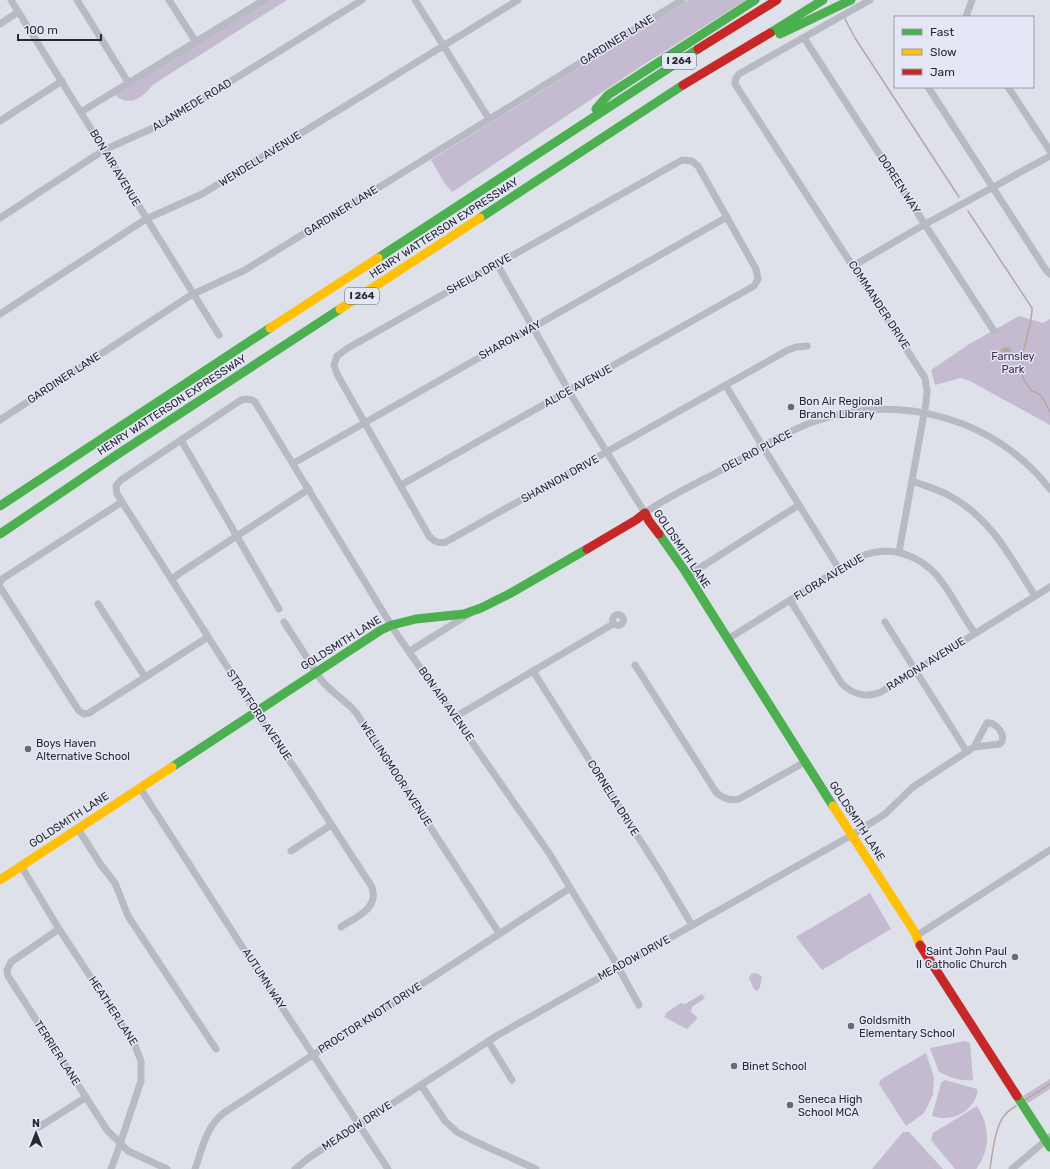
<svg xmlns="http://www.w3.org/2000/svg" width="1050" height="1169" font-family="Rubik,sans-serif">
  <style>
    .green { fill: #c5bbd0 }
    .water { fill: #b8a79d }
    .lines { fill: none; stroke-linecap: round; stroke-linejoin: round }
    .stream { stroke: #b8a79d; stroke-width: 1.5 }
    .street { stroke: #b7bac2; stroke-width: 7 }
    .fast { stroke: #4caf50; stroke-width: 9 }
    .slow { stroke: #ffc107; stroke-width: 9 }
    .jam { stroke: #c62828; stroke-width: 9 }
    .poi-dot { fill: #676a72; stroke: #e5e7f6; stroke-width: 1.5 }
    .labels { text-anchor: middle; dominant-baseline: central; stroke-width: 3; stroke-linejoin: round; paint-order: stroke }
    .shield { fill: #e5e7f6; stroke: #60636d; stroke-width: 1 }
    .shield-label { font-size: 10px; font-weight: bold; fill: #272a32 }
    .street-label { font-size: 11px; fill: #272a32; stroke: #e5e7f6 }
    .park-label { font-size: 11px; fill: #442e4d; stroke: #e5e7f6 }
    .poi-label { font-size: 11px; fill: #272a32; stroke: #e5e7f6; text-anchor: start }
  </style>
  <rect width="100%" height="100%" fill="#dee0ea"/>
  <g class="green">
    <path d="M267 0H287L154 84C143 96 131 109 115 95Z"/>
    <polygon points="688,0 746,0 643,65 452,192 445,184 431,160"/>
    <polygon points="1019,316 1043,323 1050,319 1050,425 970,381 961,378 935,385 931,370 971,343"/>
    <polygon points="870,893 891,929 822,970 796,937"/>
    <polygon points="755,973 759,974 762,977 760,987 757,991 754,989 749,978 751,974"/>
    <polygon points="702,994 705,998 692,1007 691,1012 697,1017 697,1019 687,1029 664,1017 667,1012 681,1003 685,1004"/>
    <path d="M965 1041 970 1043 973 1080C960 1081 951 1078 939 1072L930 1048Z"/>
    <polygon points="926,1053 934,1077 933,1095 924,1113 906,1126 879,1084 880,1080"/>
    <polygon points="1050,1079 1050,1089 1028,1103 1023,1096"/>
    <path d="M945 1080 977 1089C978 1094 976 1099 972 1104 963 1117 946 1121 932 1116L941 1083Z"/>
    <path d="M977 1106C990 1126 991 1150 976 1169H955L931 1140 933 1133Z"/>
    <polygon points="903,1132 909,1132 943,1169 872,1169"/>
  </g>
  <circle class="water" cx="1006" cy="353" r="6"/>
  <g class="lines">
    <g class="stream">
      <polyline points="845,19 855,38 959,197"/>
      <path d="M968 211 1032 308C1032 313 1031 319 1030 324 1027 340 1020 357 1022 374 1023 381 1028 386 1032 391 1044 394 1044 402 1050 412"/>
      <polyline points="1025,1100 1050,1084"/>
      <path d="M990 1169C992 1155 995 1127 1004 1116 1007 1112 1011 1109 1016 1106"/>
    </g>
    <g class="street">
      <polyline points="11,0 219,335"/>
      <polyline points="77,0 128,82"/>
      <polyline points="169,0 196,42"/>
      <polyline points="415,0 489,119"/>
      <polyline points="870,0 739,74 736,78 735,84 925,378 927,391 926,403 899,552"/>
      <polyline points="966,17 972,0"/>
      <polyline points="0,24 18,12"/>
      <polyline points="804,38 994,331"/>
      <polyline points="928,87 1046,270 1050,274"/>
      <polyline points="1008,87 1050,151"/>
      <polyline points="81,112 264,0"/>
      <polyline points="0,121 62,81"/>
      <polyline points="0,218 104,150 162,124 362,0"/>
      <path d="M497 264 574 400 645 513C670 495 700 482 727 467 755 451 783 433 813 422 899 392 993 417 1050 489"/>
      <polyline points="853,266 920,227 1050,156"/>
      <polyline points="0,314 146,219 202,194 518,0"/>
      <polyline points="726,386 768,455 839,569"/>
      <polyline points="0,420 191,295 245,270 682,0"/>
      <polyline points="181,440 279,609"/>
      <polyline points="294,463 727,217"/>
      <path d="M912 481C925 486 938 489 950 496 991 518 1011 558 1035 596"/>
      <path d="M401 485 754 286 758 279 756 269 698 166 692 161 682 160 348 348 337 356 334 365 337 374 429 536C434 541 438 544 446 542L788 350 796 347 807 346"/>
      <polyline points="687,576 799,505"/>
      <polyline points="172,580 177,575 309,489"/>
      <polyline points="0,582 2,579 122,502"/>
      <polyline points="0,587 79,711 84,714 89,713 208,637"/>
      <path d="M790 600 842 684C854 695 866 698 881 692L1050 587"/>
      <polyline points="98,604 145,677"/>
      <circle cx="618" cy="620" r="5.5"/>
      <polyline points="284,622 322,681 331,690 351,707 357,714 499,933"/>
      <polyline points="885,622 967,752"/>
      <path d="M728 639 859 557C874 551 891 549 907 555 944 568 953 605 975 633"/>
      <polyline points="410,651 469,614"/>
      <path d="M635 665 716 792C723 799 730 801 739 799L805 762"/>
      <polyline points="533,671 661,873 692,925"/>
      <polyline points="455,717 613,624"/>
      <polyline points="140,788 243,948 388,1169"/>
      <polyline points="78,829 101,865 115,883 128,916 216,1049"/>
      <polyline points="291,851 331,825"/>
      <polyline points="21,866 59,929 134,1043 141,1061 141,1081 117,1153 111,1169"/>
      <path d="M341 927C356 917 379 909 372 887L296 770 263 723 117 494 116 486 121 480 241 400C246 399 251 398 255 402L396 633 549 853 613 958 639 1005"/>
      <polyline points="59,929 11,962 7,970 8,976 107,1130 128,1151 167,1169"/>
      <polyline points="916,936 1050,850"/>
      <polyline points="488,1041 512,1080"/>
      <polyline points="421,1085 445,1121 457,1132 474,1141 536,1169"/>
      <polyline points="39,1127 85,1098"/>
      <path d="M195 1169C203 1147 206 1126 225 1112L570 888"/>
      <path d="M295 1169 310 1157 498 1035 852 835 885 814 913 787 974 747 1000 744C1008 737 996 721 987 723L974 747"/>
      <polyline points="1012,1169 1050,1137"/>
    </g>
    <g class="fast">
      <polyline points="770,33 823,0"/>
      <polyline points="780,34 851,0"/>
      <polyline points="596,109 608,95 755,0"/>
      <polyline points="480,218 683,85"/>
      <polyline points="378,258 698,49"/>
      <polyline points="0,506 270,328"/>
      <polyline points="0,534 118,454 340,309"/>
      <polyline points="659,534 685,571 833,806"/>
      <polyline points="172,767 381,630 392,625 416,619 464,614 481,608 509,594 587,549"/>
      <polyline points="1017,1096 1050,1147"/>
    </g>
    <g class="slow">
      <polyline points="340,309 480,218"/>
      <polyline points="270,328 378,258"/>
      <polyline points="833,806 914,931 920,945"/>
      <polyline points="0,880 172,767"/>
    </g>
    <g class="jam">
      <polyline points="698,49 777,0"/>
      <polyline points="683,85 770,33"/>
      <polyline points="587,549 636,520 645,513 649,521 659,534"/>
      <polyline points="920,945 1017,1096"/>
    </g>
  </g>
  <g class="poi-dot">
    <circle cx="791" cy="407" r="4"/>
    <circle cx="28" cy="749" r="4"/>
    <circle cx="1015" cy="957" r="4"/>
    <circle cx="851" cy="1026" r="4"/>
    <circle cx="734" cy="1066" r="4"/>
    <circle cx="790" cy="1105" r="4"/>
  </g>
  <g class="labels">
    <g class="shield">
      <rect x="662" y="53" width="34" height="16" rx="3"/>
      <rect x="345" y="288" width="34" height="16" rx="3"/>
    </g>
    <g class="shield-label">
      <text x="679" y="61">I 264</text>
      <text x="362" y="296">I 264</text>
    </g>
    <g class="street-label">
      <text transform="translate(617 40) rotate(-32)">GARDINER LANE</text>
      <text transform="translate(192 105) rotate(-31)">ALANMEDE ROAD</text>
      <text transform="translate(260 159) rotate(-32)">WENDELL AVENUE</text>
      <text transform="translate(115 168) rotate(59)">BON AIR AVENUE</text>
      <text transform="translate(899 184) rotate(57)">DOREEN WAY</text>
      <text transform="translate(341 211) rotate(-32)">GARDINER LANE</text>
      <text transform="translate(444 228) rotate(-33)">HENRY WATTERSON EXPRESSWAY</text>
      <text transform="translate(479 274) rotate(-29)">SHEILA DRIVE</text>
      <text transform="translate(879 305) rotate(57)">COMMANDER DRIVE</text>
      <text transform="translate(510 340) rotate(-29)">SHARON WAY</text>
      <text transform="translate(64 378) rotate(-33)">GARDINER LANE</text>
      <text transform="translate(578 386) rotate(-29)">ALICE AVENUE</text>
      <text transform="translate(172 405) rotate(-33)">HENRY WATTERSON EXPRESSWAY</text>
      <text transform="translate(757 451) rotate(-28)">DEL RIO PLACE</text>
      <text transform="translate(560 479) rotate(-29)">SHANNON DRIVE</text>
      <text transform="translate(682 549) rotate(56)">GOLDSMITH LANE</text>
      <text transform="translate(829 577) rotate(-31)">FLORA AVENUE</text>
      <text transform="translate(341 643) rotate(-32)">GOLDSMITH LANE</text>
      <text transform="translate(926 664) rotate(-32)">RAMONA AVENUE</text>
      <text transform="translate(446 704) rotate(55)">BON AIR AVENUE</text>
      <text transform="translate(259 715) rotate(56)">STRATFORD AVENUE</text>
      <text transform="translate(396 774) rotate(57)">WELLINGMOOR AVENUE</text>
      <text transform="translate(613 798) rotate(58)">CORNELIA DRIVE</text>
      <text transform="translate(69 820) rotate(-33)">GOLDSMITH LANE</text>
      <text transform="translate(857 821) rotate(57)">GOLDSMITH LANE</text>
      <text transform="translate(634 958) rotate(-29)">MEADOW DRIVE</text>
      <text transform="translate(264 979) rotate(57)">AUTUMN WAY</text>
      <text transform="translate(113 1011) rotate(57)">HEATHER LANE</text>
      <text transform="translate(370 1018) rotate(-33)">PROCTOR KNOTT DRIVE</text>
      <text transform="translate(57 1053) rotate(57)">TERRIER LANE</text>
      <text transform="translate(357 1126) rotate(-33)">MEADOW DRIVE</text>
    </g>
    <g class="park-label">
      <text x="1013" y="356">Farnsley<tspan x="1013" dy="13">Park</tspan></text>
    </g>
    <g class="poi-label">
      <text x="799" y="401">Bon Air Regional<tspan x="799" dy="13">Branch Library</tspan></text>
      <text x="36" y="743">Boys Haven<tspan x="36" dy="13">Alternative School</tspan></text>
      <text x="1007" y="951" text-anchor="end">Saint John Paul<tspan x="1007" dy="13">II Catholic Church</tspan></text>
      <text x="859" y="1020">Goldsmith<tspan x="859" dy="13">Elementary School</tspan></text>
      <text x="742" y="1066">Binet School</text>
      <text x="798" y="1099">Seneca High<tspan x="798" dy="13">School MCA</tspan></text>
    </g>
  </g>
  <rect x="894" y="16" width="140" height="72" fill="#e5e7f6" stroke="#999ba8"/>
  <rect x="902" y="29" width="20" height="6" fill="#4caf50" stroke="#999ba8"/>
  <text x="930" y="36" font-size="12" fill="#272a32">Fast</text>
  <rect x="902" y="49" width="20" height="6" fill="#ffc107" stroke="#999ba8"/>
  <text x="930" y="56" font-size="12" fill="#272a32">Slow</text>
  <rect x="902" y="69" width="20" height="6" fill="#c62828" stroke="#999ba8"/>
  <text x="930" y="76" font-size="12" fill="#272a32">Jam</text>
  <g transform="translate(36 1133)" stroke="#e5e7f6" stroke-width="3" paint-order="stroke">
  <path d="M0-3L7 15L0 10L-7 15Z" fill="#272a32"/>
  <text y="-6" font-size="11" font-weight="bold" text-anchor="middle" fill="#272a32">N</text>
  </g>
  <path d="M18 34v6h83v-6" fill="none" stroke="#272a32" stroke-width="2"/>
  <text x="24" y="34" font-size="12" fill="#272a32" stroke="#e5e7f6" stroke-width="3" paint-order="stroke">100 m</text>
</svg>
